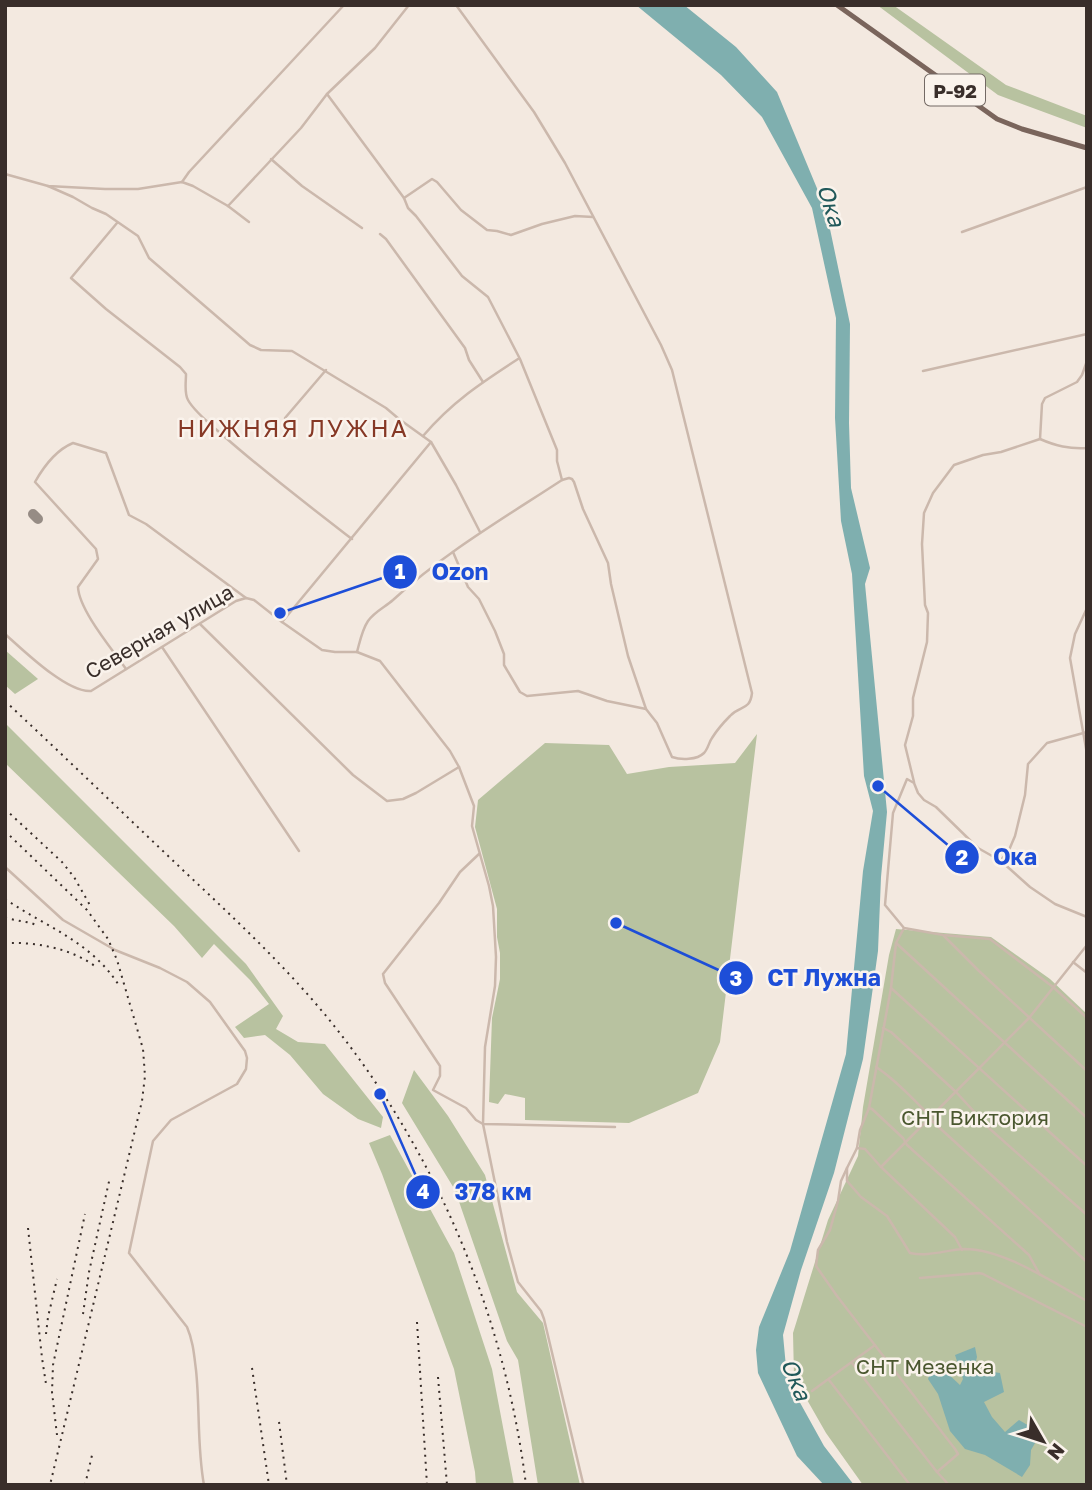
<svg xmlns="http://www.w3.org/2000/svg" width="1092" height="1490" font-family="'Golos Text',sans-serif">
  <style>
    .green { fill: #b8c2a0 }
    .water { fill: #7fafaf }
    .lines { fill: none; stroke-linecap: round; stroke-linejoin: round }
    .taxiway { stroke: #968c85; stroke-width: 10 }
    .minor { stroke: #cbb8ac; stroke-width: 2.5 }
    .primary { stroke: #7a655c; stroke-width: 5 }
    .rail { stroke: #392e2a; stroke-width: 2; stroke-dasharray: 2 5; stroke-linecap: butt }
    .labels { text-anchor: middle; dominant-baseline: central; stroke-width: 5; stroke-linejoin: round; paint-order: stroke }
    .shield { fill: #faf3ec; stroke: #736964; stroke-width: 2 }
    .shield-label { font-size: 19px; font-weight: bold; fill: #392e2a }
    .street-label { font-size: 21px; fill: #392e2a; stroke: #faf3ec }
    .park-label { font-size: 21px; fill: #4a572f; stroke: #faf3ec }
    .water-label { font-size: 23px; font-style: italic; fill: #21595a; stroke: #faf3ec }
    .quarter-label { font-size: 24px; letter-spacing: 2px; fill: #863825; stroke: #faf3ec }
    .leader { fill: none; stroke: #1d4ed8; stroke-width: 2.5 }
    .callout-dot { fill: #1d4ed8; stroke: #faf3ec; stroke-width: 2.5 }
    .mark-label { font-size: 21px; text-anchor: middle; font-weight: bold; fill: #fff }
    .callout-label { font-size: 23px; text-anchor: middle; font-weight: bold; fill: #1d4ed8; stroke: #faf3ec; stroke-width: 5; stroke-linejoin: round; paint-order: stroke }
  </style>
  <rect width="100%" height="100%" fill="#f3e9e0"/>
  <g class="green">
    <polygon points="877,5 893,5 1006,85 1087,116 1087,128 998,95"/>
    <polygon points="5,650 38,679 15,694 5,685"/>
    <polygon points="5,723 246,964 283,1016 276,1029 298,1042 325,1044 383,1117 381,1128 358,1119 323,1094 290,1055 265,1035 244,1038 235,1027 269,1004 250,980 214,944 202,958 174,926 5,763"/>
    <polygon points="757,734 720,1042 698,1093 629,1123 525,1120 525,1098 505,1094 498,1104 489,1102 492,1018 500,979 500,953 497,937 497,909 475,827 478,800 545,743 609,745 627,774 669,767 735,763"/>
    <polygon points="896,929 991,937 1050,979 1087,1014 1087,1485 863,1485 826,1433 794,1377 793,1333 828,1220 858,1156 863,1107 889,955"/>
    <polygon points="414,1070 448,1116 485,1175 517,1292 543,1323 580,1485 538,1485 518,1360 507,1341 455,1190 402,1103"/>
    <polygon points="390,1135 454,1253 492,1369 514,1485 476,1485 475,1472 454,1369 382,1174 369,1143"/>
  </g>
  <g class="water">
    <polygon points="636,5 684,5 736,47 777,92 826,210 850,324 849,423 851,488 870,568 865,584 887,812 881,877 878,951 863,1059 834,1173 801,1270 783,1335 786,1367 793,1390 824,1446 854,1485 824,1485 797,1456 758,1373 756,1350 759,1327 790,1251 846,1054 863,871 873,811 864,776 852,574 841,521 835,418 836,318 812,208 762,117 721,75"/>
    <polygon points="975,1347 977,1357 974,1369 1000,1373 1004,1392 984,1402 992,1417 1005,1432 1019,1420 1041,1433 1031,1450 1030,1465 1022,1477 985,1455 965,1449 950,1431 938,1394 928,1379 933,1366 945,1371 960,1385 963,1379 955,1355"/>
  </g>
  <g class="lines">
    <polyline class="taxiway" points="33,514 38,519"/>
    <g class="minor">
      <polyline points="327,94 404,198"/>
      <polyline points="271,159 302,186 362,228"/>
      <polyline points="5,174 48,186 105,189 138,189 182,182 193,186 228,206 249,222"/>
      <polyline points="182,182 189,172 344,5"/>
      <polyline points="48,186 73,197 92,208 106,214 138,236 149,258 250,345 261,350 292,351 386,408 399,419 431,442 456,485 480,532"/>
      <polyline points="228,206 301,128 327,94 375,48 409,5"/>
      <path d="M117 223 71 278 106 309 180 367 186 374C186 382 184 393 188 400 195 413 215 428 226 438 267 474 309 506 352 539"/>
      <polyline points="962,232 1087,187"/>
      <polyline points="380,234 386,239 465,348 469,360 483,382"/>
      <polyline points="923,371 1087,334"/>
      <polyline points="285,418 326,370"/>
      <path d="M423 436C452 402 481 383 518 359"/>
      <polyline points="1040,439 1042,404 1045,398 1077,382 1082,375 1087,361"/>
      <polyline points="562,480 557,461 557,450 520,359 488,297 462,276 416,216 408,208 404,198 432,179 437,182 461,210 487,230 497,231 511,235 542,224 575,216 593,217"/>
      <polyline points="453,552 468,587 479,599 495,631 504,654 504,665 520,692 527,696 578,691 607,701 646,709"/>
      <polyline points="1087,608 1075,634 1070,658 1087,754"/>
      <polyline points="282,622 431,442"/>
      <polyline points="200,624 353,775 387,801 403,799 416,793 459,767"/>
      <path d="M5 634C23 650 67 693 91 691L236 601 246 598 254 600 282 622 322 650 335 652H357L380 661 450 751 459 767 474 806 472 826 489 886 493 906 496 957 495 986 485 1047 483 1124 507 1242 518 1282 541 1311 544 1319 583 1483 585 1485"/>
      <polyline points="162,647 299,851"/>
      <path d="M357 652C360 641 362 630 368 621 374 612 385 607 393 600 444 553 504 518 562 480L569 478 572 479 574 482 583 509 608 563 611 584 628 656 646 709 657 723 672 757C681 760 697 760 704 753 708 749 709 742 712 738 717 730 724 722 730 716 740 705 750 711 752 693L672 370 661 345 565 163 534 112 456 5"/>
      <path d="M126 669C112 649 79 610 78 587L98 559 96 549 35 482C44 466 56 450 73 443L106 453 129 515 146 524 246 598"/>
      <path d="M914 782 905 745 913 716V698L927 642 928 613 925 605 922 544 924 513 933 493 954 465 983 455 1001 452 1040 439C1056 446 1069 449 1087 448"/>
      <polyline points="479,854 460,872 439,903 383,974 385,983 440,1066 440,1076 433,1090 466,1108 476,1120 483,1124 615,1127"/>
      <polyline points="1001,860 1009,850 1015,836 1025,795 1028,764 1047,743 1087,732"/>
      <path d="M5 867 63 920 115 950 160 968 187 982 210 1002 245 1051 247 1058 246 1069 237 1084 171 1120 153 1141 129 1253 187 1327C193 1341 194 1354 196 1370 200 1407 197 1448 204 1485"/>
      <polyline points="1087,917 1055,904 1030,887 1001,861 978,848 936,807 924,800 918,793 914,783 907,779 893,813 885,905 904,928 943,935 990,939 1053,987 1087,1018"/>
      <polyline points="904,928 896,943 891,988 869,1108 860,1130 857,1148 865,1149 881,1167 955,1237 962,1250"/>
      <polyline points="944,936 979,971 1087,1071"/>
      <polyline points="896,943 1087,1118"/>
      <polyline points="1073,962 1087,973"/>
      <polyline points="891,988 1087,1166"/>
      <polyline points="883,1028 891,1032 956,1092 990,1129 1087,1215"/>
      <path d="M876 1067C896 1080 914 1100 931 1117L932 1121 1087 1262"/>
      <polyline points="869,1108 872,1109 903,1138 907,1145 1029,1255 1040,1275"/>
      <path d="M857 1148 847 1168V1181L861 1197 887 1216 910 1253C929 1257 945 1250 964 1249 1004 1249 1052 1282 1087 1301"/>
      <polyline points="881,1167 1029,1018 1087,945"/>
      <polyline points="847,1168 841,1181 838,1201 830,1230 818,1250 816,1266 837,1296 955,1449 958,1454 937,1472"/>
      <polyline points="920,1278 979,1273 983,1274 1087,1327"/>
      <polyline points="852,1363 937,1472 949,1485"/>
      <polyline points="829,1380 910,1485"/>
      <polyline points="812,1391 875,1345"/>
    </g>
    <polyline class="primary" points="837,5 997,119 1022,129 1087,148"/>
    <g class="rail">
      <path d="M5 701C66 758 126 816 186 873 235 919 284 965 327 1017 435 1149 505 1315 526 1485"/>
      <polyline points="5,809 62,862 74,877 91,907"/>
      <polyline points="5,831 87,910 108,939 117,960 143,1049 145,1076 142,1101 50,1485"/>
      <path d="M5 899C48 928 92 942 120 987"/>
      <polyline points="5,918 31,923 39,926"/>
      <path d="M5 943C36 942 71 948 96 967"/>
      <polyline points="28,1228 42,1358 46,1384"/>
      <polyline points="83,1314 89,1272 110,1177"/>
      <polyline points="417,1322 427,1485"/>
      <polyline points="46,1334 48,1317 57,1279"/>
      <polyline points="252,1368 269,1485"/>
      <polyline points="438,1377 447,1485"/>
      <polyline points="279,1422 287,1485"/>
      <polyline points="57,1435 52,1392 53,1365 85,1214"/>
      <polyline points="85,1485 93,1451"/>
    </g>
  </g>
  <g class="labels">
    <rect class="shield" x="925" y="74.5" width="60" height="31" rx="5"/>
    <g class="shield-label">
      <text x="955" y="90">Р-92</text>
    </g>
    <g class="street-label">
      <text transform="translate(159 631) rotate(-30)">Северная улица</text>
    </g>
    <g class="park-label">
      <text x="975" y="1117">СНТ Виктория</text>
      <text x="925" y="1366">СНТ Мезенка</text>
    </g>
    <g class="water-label">
      <text transform="translate(832 205) rotate(72)">Ока</text>
      <text transform="translate(797 1379) rotate(68)">Ока</text>
    </g>
    <g class="quarter-label">
      <text x="293" y="427">НИЖНЯЯ ЛУЖНА</text>
    </g>
  </g>
  <path class="leader" d="M280 613L400 572M878 786L962 857M616 923L736 978M380 1094L423 1192"/>
  <g class="callout-dot">
    <circle cx="280" cy="613" r="7"/>
    <circle cx="878" cy="786" r="7"/>
    <circle cx="616" cy="923" r="7"/>
    <circle cx="380" cy="1094" r="7"/>
    <circle cx="400" cy="572" r="18"/>
    <circle cx="962" cy="857" r="18"/>
    <circle cx="736" cy="978" r="18"/>
    <circle cx="423" cy="1192" r="18"/>
  </g>
  <g class="mark-label">
    <text x="400" y="579">1</text>
    <text x="962" y="865">2</text>
    <text x="736" y="986">3</text>
    <text x="423" y="1199">4</text>
  </g>
  <g class="callout-label">
    <text x="460" y="580">Ozon</text>
    <text x="1015" y="865">Ока</text>
    <text x="824" y="986">СТ Лужна</text>
    <text x="493" y="1200">378 км</text>
  </g>
  <rect width="1092" height="1490" fill="none" stroke="#392e2a" stroke-width="14"/>
  <g transform="translate(1043 1441) rotate(129)" stroke="#faf3ec" stroke-width="5" paint-order="stroke">
  <path d="M0-5L12 26L0 18L-12 26Z" fill="#392e2a"/>
  <text y="-10" font-size="19" font-weight="bold" text-anchor="middle" fill="#392e2a">N</text>
  </g>
</svg>
